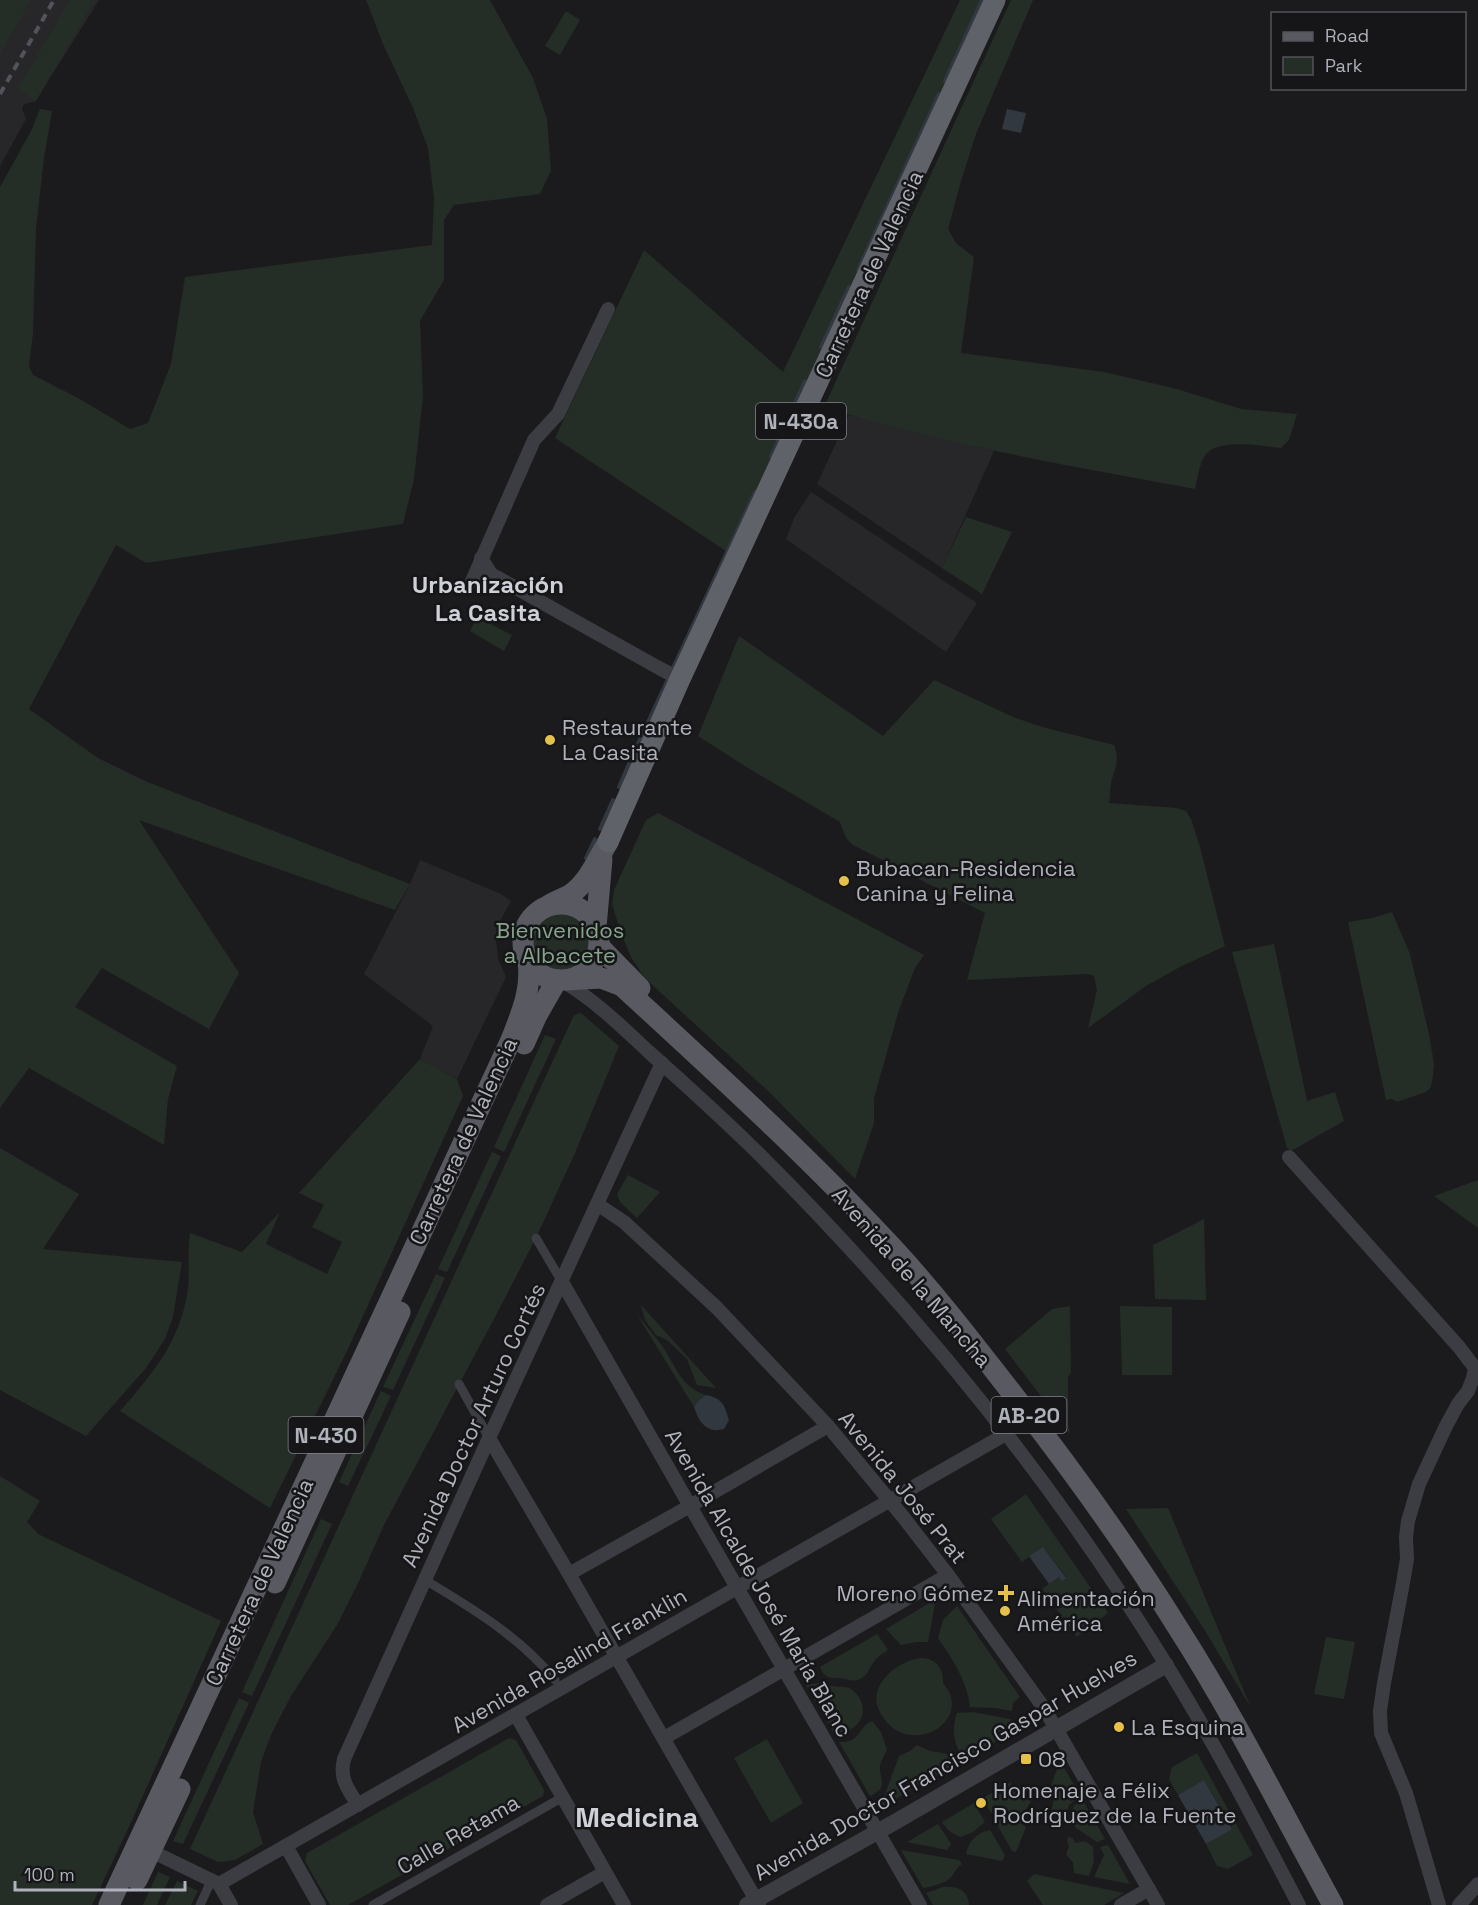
<svg xmlns="http://www.w3.org/2000/svg" width="1478" height="1905" font-family="'Space Grotesk',sans-serif">
  <style>
    .built { fill: #27272a }
    .green { fill: #252d27 }
    .water { fill: #323840 }
    .lines { fill: none; stroke-linecap: round; stroke-linejoin: round }
    .stream { stroke: #323840; stroke-width: 4 }
    .pedestrian { stroke: #3c3d42; stroke-width: 9 }
    .minor { stroke: #3c3d42; stroke-width: 14 }
    .tertiary { stroke: #3c3d42; stroke-width: 16 }
    .primary { stroke: #585961; stroke-width: 21 }
    .trunk { stroke: #60626a; stroke-width: 21 }
    .rail { stroke: #53545b; stroke-width: 4; stroke-dasharray: 8 6; stroke-linecap: butt }
    .poi-dot { fill: #e5c14b; stroke: #161618; stroke-width: 2 }
    .labels { text-anchor: middle; dominant-baseline: central; stroke-width: 5; stroke-linejoin: round; paint-order: stroke }
    .shield { fill: #161618; stroke: #81828a; stroke-width: 1.5 }
    .shield-label { font-size: 21px; font-weight: bold; fill: #afb1bb }
    .street-label { font-size: 22px; fill: #afb1bb; stroke: #161618 }
    .poi-label { font-size: 22px; fill: #afb1bb; stroke: #161618; text-anchor: start }
    .park-label { font-size: 22px; fill: #87a58c; stroke: #161618 }
    .neighbourhood-label { font-size: 24px; font-weight: bold; fill: #cfd1d8; stroke: #161618 }
    .district-label { font-size: 28px; font-weight: bold; fill: #cfd1d8; stroke: #161618 }
  </style>
  <rect width="100%" height="100%" fill="#1b1b1d"/>
  <g class="built">
    <polygon points="0,0 99,0 35,102 24,104 22,109 26,119 0,166"/>
    <polygon points="849,415 994,451 942,568 817,484"/>
    <polygon points="811,492 977,603 946,652 786,539 794,518"/>
    <polygon points="420,860 501,894 511,901 501,919 496,939 498,959 506,977 457,1079 420,1059 433,1026 364,974 410,884"/>
  </g>
  <g class="green">
    <polygon points="0,0 31,0 0,54"/>
    <polygon points="70,0 95,0 36,101 18,89"/>
    <polygon points="366,0 490,0 533,78 547,119 551,171 540,194 454,205 444,220 444,280 420,321 423,396 414,479 403,524 146,563 116,545 29,709 98,758 145,781 410,884 395,910 139,820 239,973 209,1029 102,968 75,1007 177,1066 168,1099 164,1145 29,1068 0,1108 0,187 31,131 40,109 52,111 44,158 36,228 33,333 29,366 33,375 80,399 130,429 148,423 171,364 185,277 432,245 434,199 428,148 413,108 383,44"/>
    <polygon points="960,0 984,0 729,553 555,438 644,250 783,372"/>
    <path d="M1011 0H1033L976 134 961 181 948 229 956 243 974 257 961 353 1104 372 1177 389 1241 409 1297 414 1289 440 1281 448C1262 446 1215 437 1204 457 1199 466 1197 480 1195 489 1071 466 945 445 824 407Z"/>
    <polygon points="566,11 580,20 560,55 545,46"/>
    <polygon points="966,517 1012,532 982,594 942,568"/>
    <polygon points="477,617 512,635 504,651 470,631"/>
    <path d="M739 636 883 736 934 680 1013 717 1042 727 1114 745C1120 761 1115 768 1111 783 1110 790 1110 797 1109 803L1177 808 1186 811 1191 819 1200 847 1225 946 1180 967 1146 986 1088 1028 1097 990 1094 976 1088 974 967 980 985 913 853 845 846 838 840 822 748 768 698 736Z"/>
    <polygon points="658,813 924,955 915,968 899,1010 874,1098 874,1123 855,1179 769,1092 650,983 642,974 631,957 621,933 612,904 614,890 646,820"/>
    <polygon points="1392,912 1410,954 1429,1034 1434,1064 1433,1075 1431,1087 1426,1092 1397,1102 1392,1099 1386,1100 1348,922 1372,918"/>
    <circle cx="560" cy="943" r="29"/>
    <polygon points="1274,944 1307,1101 1335,1092 1344,1121 1291,1151 1287,1148 1232,952"/>
    <polygon points="581,1013 619,1046 575,1153 536,1238 493,1321 385,1523 359,1581 337,1625 291,1696 271,1735 261,1762 253,1812 263,1844 235,1860 229,1861 218,1862 190,1849 574,1015"/>
    <polygon points="545,1035 556,1039 504,1152 494,1147"/>
    <path d="M420 1059 457 1079 463 1096 348 1349 270 1508 120 1411C153 1373 181 1341 188 1288 190 1270 187 1252 190 1233L242 1252 280 1212 266 1244 327 1274 342 1242 312 1227 324 1205 299 1193Z"/>
    <polygon points="0,1148 79,1194 43,1249 182,1262 173,1317 165,1339 146,1368 86,1436 0,1390"/>
    <polygon points="492,1152 501,1156 447,1272 438,1269"/>
    <polygon points="628,1175 660,1192 637,1218 620,1202 617,1194"/>
    <polygon points="1478,1180 1478,1228 1434,1196"/>
    <polygon points="1204,1219 1206,1300 1155,1299 1153,1245"/>
    <polygon points="436,1274 445,1278 393,1390 383,1387"/>
    <polygon points="641,1305 716,1388 697,1385 687,1359 667,1340 656,1335 645,1320"/>
    <polygon points="1070,1306 1071,1373 1068,1377 1068,1425 1070,1434 1005,1349 1052,1309"/>
    <polygon points="1120,1306 1172,1307 1172,1375 1122,1375"/>
    <path d="M636 1313C645 1325 655 1336 663 1347 677 1368 680 1386 706 1395L700 1399 694 1407Z"/>
    <polygon points="381,1391 391,1396 348,1486 339,1482"/>
    <polygon points="0,1476 40,1501 27,1522 38,1534 221,1621 128,1829 92,1905 0,1905"/>
    <polygon points="1026,1494 1108,1613 1077,1637 1042,1589 1059,1577 1066,1577 1043,1547 1022,1562 991,1519"/>
    <polygon points="1168,1508 1251,1708 1204,1629 1126,1509"/>
    <polygon points="321,1519 332,1524 252,1696 242,1692"/>
    <polygon points="936,1599 928,1642 916,1642 901,1645 886,1629"/>
    <path d="M957 1606 1020 1697 1013 1703 1012 1711 995 1708 970 1707C968 1683 952 1658 938 1638L943 1620Z"/>
    <path d="M877 1634 888 1650C882 1654 877 1657 873 1663 868 1670 867 1678 857 1680 851 1682 845 1678 839 1678 829 1679 823 1676 820 1667Z"/>
    <polygon points="1326,1637 1355,1642 1344,1699 1314,1694"/>
    <path d="M921 1658C936 1658 944 1669 943 1683 977 1722 905 1762 880 1712 875 1703 875 1695 880 1685 889 1669 904 1661 921 1658Z"/>
    <path d="M819 1683C824 1683 828 1686 833 1686 839 1688 844 1685 851 1689 874 1706 861 1734 834 1733L806 1685Z"/>
    <polygon points="239,1698 249,1703 183,1844 173,1841"/>
    <path d="M973 1712 1010 1719 1023 1726 964 1760C954 1745 951 1730 957 1713Z"/>
    <path d="M872 1721 881 1732 887 1750C884 1756 879 1763 880 1770 882 1784 886 1788 870 1796L839 1742C861 1743 857 1728 872 1721Z"/>
    <polygon points="509,1738 516,1740 544,1790 543,1796 348,1905 330,1905 305,1861 307,1853"/>
    <polygon points="767,1739 803,1803 771,1823 734,1758"/>
    <polygon points="917,1745 930,1751 949,1754 956,1764 880,1808 899,1756 910,1751"/>
    <polygon points="1197,1753 1253,1855 1228,1869 1217,1866 1206,1844 1232,1828 1204,1780 1178,1795 1169,1779 1172,1767"/>
    <polygon points="1060,1761 1080,1795 1069,1805 1064,1818 1059,1818 1051,1813 1054,1798 1049,1791"/>
    <path d="M1011 1782C1012 1794 1021 1800 1033 1798L1022 1816 1005 1811 991 1813 983 1798Z"/>
    <polygon points="1082,1799 1105,1839 1097,1842 1076,1828 1069,1819 1074,1806"/>
    <path d="M974 1803 985 1822 973 1832 961 1837C952 1834 947 1830 942 1822Z"/>
    <polygon points="1004,1817 1017,1820 1026,1827 1016,1852 1012,1851 994,1819"/>
    <polygon points="938,1824 951,1844 947,1850 907,1842"/>
    <path d="M990 1830 1005 1855 1002 1861 966 1854C969 1840 977 1833 990 1830Z"/>
    <polygon points="1069,1837 1073,1838 1075,1843 1085,1841 1093,1847 1094,1861 1089,1876 1074,1873 1073,1863 1066,1854 1069,1847 1067,1839"/>
    <polygon points="1108,1845 1130,1884 1094,1877 1104,1855 1100,1847"/>
    <path d="M901 1850 959 1860 962 1864C956 1868 956 1871 952 1876 947 1883 931 1887 923 1888Z"/>
    <polygon points="158,1872 170,1877 157,1905 143,1905"/>
    <polygon points="1034,1874 1124,1893 1104,1905 1043,1905 1027,1881"/>
    <polygon points="177,1881 198,1891 191,1905 165,1905"/>
    <path d="M943 1887C956 1886 968 1889 969 1905H933L926 1893Z"/>
  </g>
  <g class="water">
    <polygon points="1007,109 1026,113 1021,133 1002,129"/>
    <path d="M706 1395C723 1399 724 1404 729 1420L724 1429C707 1434 699 1422 694 1407L700 1399Z"/>
    <polygon points="1043,1547 1066,1578 1062,1581 1059,1577 1049,1584 1029,1556"/>
    <polygon points="1204,1780 1232,1829 1206,1844 1178,1795"/>
  </g>
  <g class="lines">
    <g class="stream">
      <polyline points="945,81 982,0"/>
      <polyline points="858,270 939,94"/>
      <polyline points="821,347 849,287"/>
      <polyline points="771,457 805,381"/>
      <polyline points="673,668 755,492"/>
      <polyline points="637,746 668,679"/>
      <polyline points="619,787 629,764"/>
      <polyline points="600,829 613,800"/>
      <polyline points="586,858 595,839"/>
    </g>
    <g class="pedestrian">
      <polyline points="536,1238 562,1282"/>
      <polyline points="459,1384 489,1438"/>
      <path d="M425 1580C472 1608 520 1637 555 1680"/>
      <polyline points="200,1905 211,1881"/>
      <polyline points="373,1905 563,1797"/>
    </g>
    <g class="minor">
      <polyline points="481,558 491,574 659,668 680,679"/>
      <polyline points="472,581 534,440 558,414 608,309"/>
      <path d="M562 981C595 1000 622 1027 650 1053 686 1085 721 1117 755 1150 915 1309 1058 1486 1175 1679 1220 1753 1259 1829 1299 1905"/>
      <polyline points="1289,1157 1459,1347 1475,1368 1473,1378 1468,1391 1458,1404 1446,1426 1419,1484 1408,1521 1406,1537 1407,1559 1403,1583 1384,1683 1380,1711 1381,1733 1406,1793 1439,1905"/>
      <polyline points="597,1204 624,1222 717,1308 828,1426 904,1518 948,1575 1044,1708 1158,1905"/>
      <polyline points="562,1282 690,1506 920,1905"/>
      <polyline points="489,1438 569,1574 759,1905"/>
      <polyline points="569,1574 690,1506 828,1426"/>
      <polyline points="516,1715 624,1905"/>
      <polyline points="664,1738 948,1575"/>
      <path d="M358 1805C348 1789 339 1779 344 1759L489 1438 662 1063"/>
      <polyline points="286,1846 319,1905"/>
      <polyline points="151,1851 219,1884"/>
      <polyline points="219,1884 1006,1434"/>
      <polyline points="219,1884 231,1905"/>
      <polyline points="547,1905 605,1872"/>
      <polyline points="1121,1905 1149,1889"/>
      <polyline points="1459,1905 1478,1884"/>
    </g>
    <polyline class="tertiary" points="747,1905 895,1822 1166,1665"/>
    <g class="primary">
      <circle cx="561" cy="942" r="38"/>
      <path d="M549 905C556 901 564 898 571 894 589 881 597 860 608 842"/>
      <polyline points="596,927 602,859"/>
      <polyline points="599,946 640,988"/>
      <path d="M566 980 601 978 622 986C714 1071 807 1155 892 1247 931 1289 966 1334 1001 1379 1064 1459 1124 1541 1178 1628 1235 1717 1282 1812 1333 1905"/>
      <polyline points="524,1044 537,1015 557,980"/>
      <polyline points="275,1583 400,1312"/>
      <polyline points="137,1880 180,1789"/>
      <path d="M109 1905 511 1040C521 1014 532 990 528 962"/>
    </g>
    <polyline class="trunk" points="608,842 680,679 995,0"/>
    <polyline class="rail" points="0,94 54,0"/>
  </g>
  <g class="poi-dot">
    <circle cx="550" cy="740" r="6"/>
    <circle cx="844" cy="881" r="6"/>
    <path d="M1003 1584h6v6h6v6h-6v6h-6v-6h-6v-6h6z"/>
    <circle cx="1005" cy="1611" r="6"/>
    <circle cx="1119" cy="1727" r="6"/>
    <rect x="1020" y="1753" width="12" height="12" rx="3"/>
    <circle cx="981" cy="1803" r="6"/>
  </g>
  <g class="labels">
    <g class="shield">
      <rect x="756" y="403" width="90" height="36" rx="4.5"/>
      <rect x="991.5" y="1397" width="75" height="36" rx="4.5"/>
      <rect x="288.5" y="1417" width="75" height="36" rx="4.5"/>
    </g>
    <g class="shield-label">
      <text x="801" y="421">N-430a</text>
      <text x="1029" y="1415">AB-20</text>
      <text x="326" y="1435">N-430</text>
    </g>
    <g class="street-label">
      <text transform="translate(869 274) rotate(-65)">Carretera de Valencia</text>
      <text transform="translate(463 1141) rotate(-65)">Carretera de Valencia</text>
      <text transform="translate(912 1277) rotate(49)">Avenida de la Mancha</text>
      <text transform="translate(473 1425) rotate(-65)">Avenida Doctor Arturo Cortés</text>
      <text transform="translate(903 1487) rotate(51)">Avenida José Prat</text>
      <text transform="translate(259 1582) rotate(-65)">Carretera de Valencia</text>
      <text transform="translate(759 1583) rotate(60)">Avenida Alcalde José María Blanc</text>
      <text transform="translate(569 1660) rotate(-30)">Avenida Rosalind Franklin</text>
      <text transform="translate(945 1765) rotate(-30)">Avenida Doctor Francisco Gaspar Huelves</text>
      <text transform="translate(458 1834) rotate(-30)">Calle Retama</text>
    </g>
    <g class="poi-label">
      <text x="562" y="727">Restaurante<tspan x="562" dy="25">La Casita</tspan></text>
      <text x="856" y="868">Bubacan-Residencia<tspan x="856" dy="25">Canina y Felina</tspan></text>
      <text x="994" y="1593" text-anchor="end">Moreno Gómez</text>
      <text x="1017" y="1598">Alimentación<tspan x="1017" dy="25">América</tspan></text>
      <text x="1131" y="1727">La Esquina</text>
      <text x="1038" y="1759">08</text>
      <text x="993" y="1790">Homenaje a Félix<tspan x="993" dy="25">Rodríguez de la Fuente</tspan></text>
    </g>
    <g class="park-label">
      <text x="560" y="930">Bienvenidos<tspan x="560" dy="25">a Albacete</tspan></text>
    </g>
    <g class="neighbourhood-label">
      <text x="488" y="584">Urbanización<tspan x="488" dy="28">La Casita</tspan></text>
    </g>
    <g class="district-label">
      <text x="637" y="1817">Medicina</text>
    </g>
  </g>
  <rect x="1271" y="12" width="195" height="78" fill="#161618" stroke="#535459" stroke-width="1.5"/>
  <rect x="1283" y="32" width="30" height="9" fill="#585961" stroke="#535459" stroke-width="1.5"/>
  <text x="1325" y="42" font-size="18" fill="#afb1bb">Road</text>
  <rect x="1283" y="57" width="30" height="18" fill="#252d27" stroke="#535459" stroke-width="1.5"/>
  <text x="1325" y="72" font-size="18" fill="#afb1bb">Park</text>
  <path d="M15 1881v9h170v-9" fill="none" stroke="#afb1bb" stroke-width="3"/>
  <text x="24" y="1881" font-size="18" fill="#afb1bb" stroke="#161618" stroke-width="4.5" paint-order="stroke">100 m</text>
</svg>
